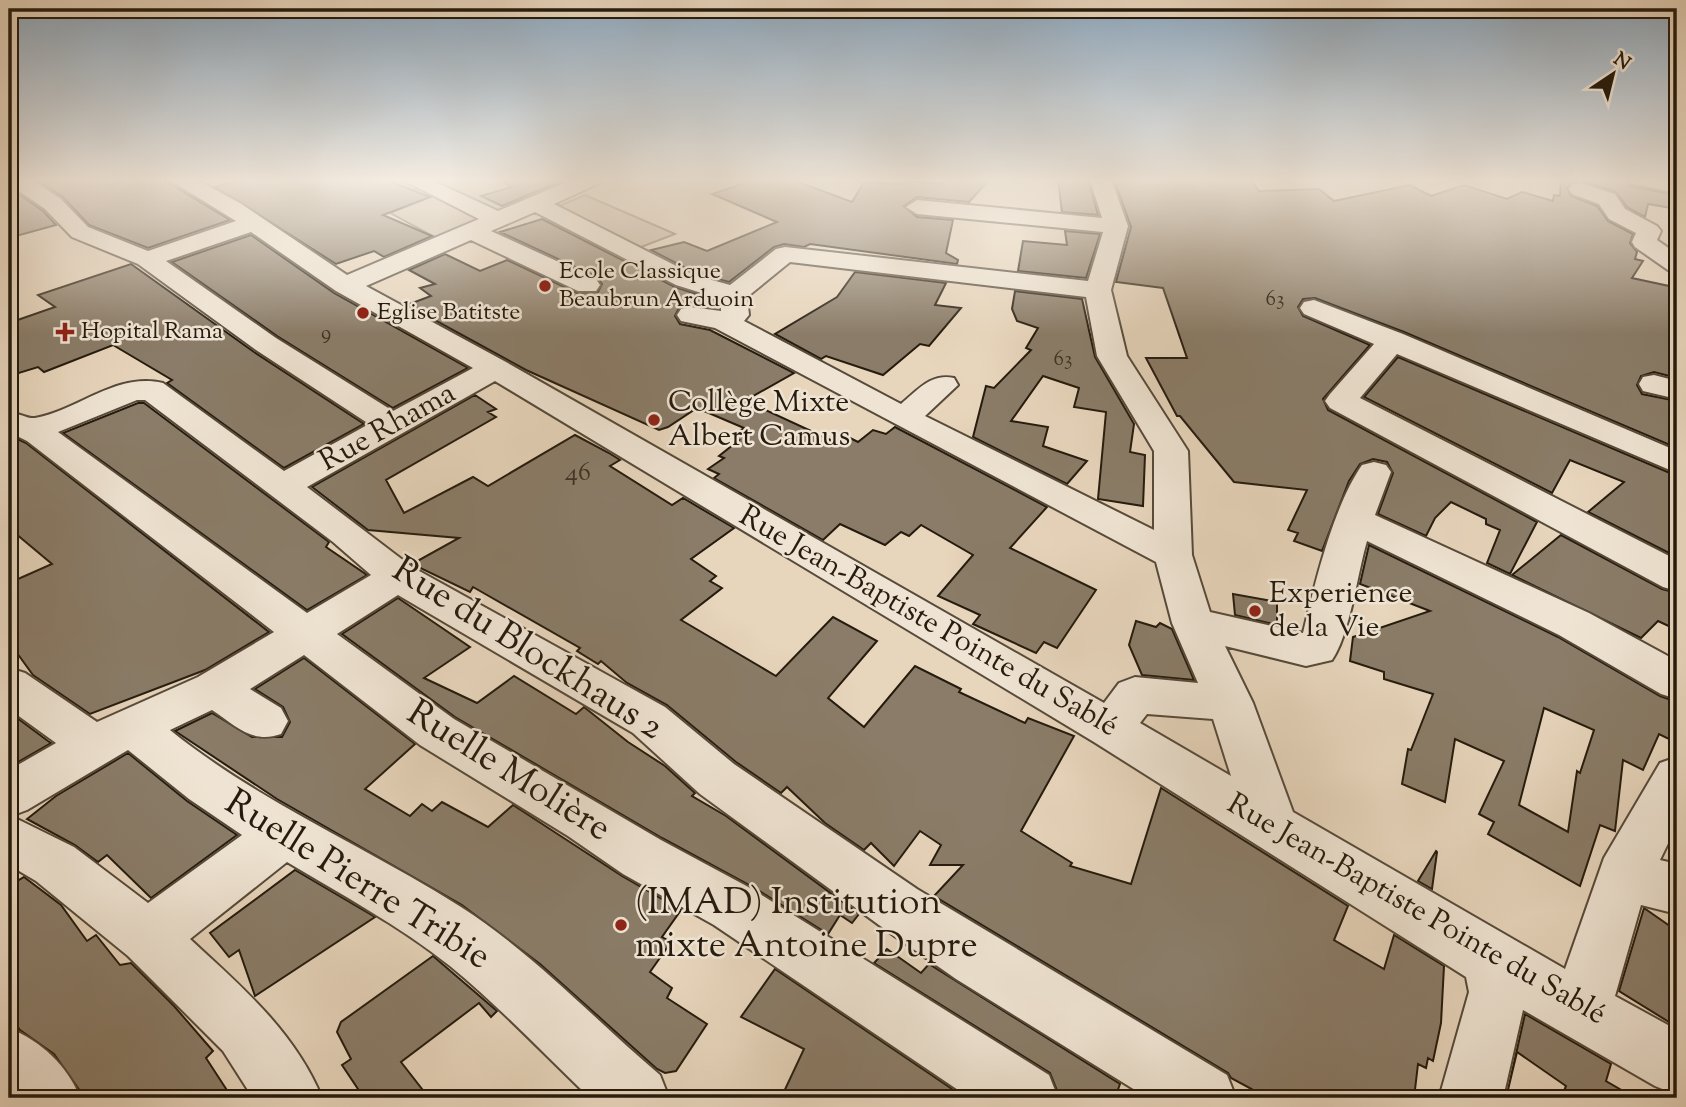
<svg xmlns="http://www.w3.org/2000/svg" width="1686" height="1107" font-family="'Sorts Mill Goudy',serif">
  <style>
    .green { fill: #c6b59e; stroke: #766856; stroke-width: 2 }
    .building { fill: #8a7c68; stroke: #251b0e; stroke-width: 2; fill-rule: evenodd }
    .lines { fill: none; stroke-linecap: round; stroke-linejoin: round }
    .minor-casing { stroke: #564a3a; stroke-width: 4 }
    .minor { fill: #efe4d3; fill-rule: evenodd }
    .poi-dot { fill: #8f2418; stroke: #efe4d3; stroke-width: 2.5 }
    .labels { text-anchor: middle; dominant-baseline: central; stroke-width: 5; stroke-linejoin: round; paint-order: stroke }
    .far-number-label { font-size: 21px; fill: #3e3324 }
    .far-poi-label { font-size: 24px; fill: #251b0e; stroke: #efe4d3; text-anchor: start }
    .number-label { font-size: 26px; fill: #3e3324 }
    .poi-label { font-size: 30px; fill: #251b0e; stroke: #efe4d3; text-anchor: start }
    .street-label { font-size: 30px; fill: #251b0e; stroke: #efe4d3 }
    .near-street-label { font-size: 37px; fill: #251b0e; stroke: #efe4d3 }
    .near-poi-label { font-size: 37px; fill: #251b0e; stroke: #efe4d3; text-anchor: start }
  </style>
  <rect width="100%" height="100%" fill="#e7d5bc"/>
  <filter id="stains"><feTurbulence type="fractalNoise" baseFrequency=".00286" numOctaves="4"/><feColorMatrix values="0 0 0 0 .2 0 0 0 0 .09 0 0 0 0 .02 0 0 0 .5 -.17"/></filter>
  <radialGradient id="worn" r=".72"><stop offset=".6" stop-color="#630" stop-opacity="0"/><stop offset="1" stop-color="#630" stop-opacity=".3"/></radialGradient>
  <g class="green">
    <polygon points="347,179 551,179 560,184 559,188 438,239 390,213 433,196 418,189 374,201"/>
    <polygon points="585,195 675,234 636,249 554,208"/>
  </g>
  <g class="building">
    <polygon points="36,179 162,179 230,220 148,248 89,225 63,197"/>
    <polygon points="240,179 384,179 430,197 383,215 432,236 384,257 374,251 336,264 215,187"/>
    <polygon points="497,179 566,179 502,206 481,196 512,187"/>
    <polygon points="757,179 790,179 852,202 864,182 906,184 908,181 941,184 944,179 990,179 969,202 917,197 904,206 917,217 953,220 946,253 958,260 957,264 810,244 804,247 784,244 774,247 729,282 695,273 651,250 684,242 707,251 777,222 712,194"/>
    <polygon points="1058,179 1088,179 1098,215 1062,212"/>
    <polygon points="1114,179 1250,179 1259,191 1319,189 1334,201 1410,185 1431,196 1464,185 1507,199 1522,192 1553,201 1554,195 1560,196 1561,179 1625,179 1629,186 1677,195 1677,209 1648,204 1645,217 1627,207 1616,192 1580,180 1572,181 1567,188 1571,196 1597,206 1608,221 1633,234 1630,243 1637,252 1635,259 1643,261 1632,278 1669,286 1676,292 1672,348 1677,349 1677,378 1654,372 1641,376 1637,385 1642,394 1677,401 1677,448 1404,332 1315,298 1303,299 1298,307 1303,316 1370,345 1323,399 1328,410 1537,522 1510,574 1487,563 1500,530 1486,524 1486,519 1451,502 1435,518 1426,536 1378,514 1393,473 1387,462 1373,459 1360,464 1349,481 1322,551 1294,541 1298,533 1288,530 1307,490 1234,482 1180,416 1177,416 1146,358 1187,358 1163,288 1116,282 1131,227"/>
    <polygon points="20,195 43,211 56,225 9,238 9,198"/>
    <polygon points="542,219 675,287 718,301 708,307 680,306 675,316 680,324 710,330 794,373 748,399 760,405 757,406 837,443 846,436 858,442 873,430 886,434 895,427 1047,507 1010,548 1096,590 1057,648 1044,642 1036,653 973,624 980,615 938,596 973,555 921,525 909,536 901,532 885,545 840,524 823,540 714,478 719,474 708,469 724,458 719,456 739,440 731,437 744,428 697,408 668,427 659,430 526,370 407,305 431,296 420,288 435,284 409,270 445,254 480,271 507,260 577,293 598,292 602,284 597,277 500,232"/>
    <polygon points="1065,231 1100,234 1086,278 1018,271 1023,241 1067,245"/>
    <polygon points="251,235 334,293 468,368 393,408 277,336 172,262"/>
    <polygon points="131,264 254,352 364,424 284,468 167,383 172,380 113,345 44,372 38,367 9,376 9,323 55,307 38,295"/>
    <polygon points="855,272 946,283 935,305 961,308 929,346 920,344 883,375 826,356 821,359 775,334 837,297"/>
    <polygon points="1015,291 1082,299 1095,357 1134,424 1130,452 1145,455 1143,506 1098,499 1106,412 1074,407 1079,388 1043,376 1011,421 1048,427 1043,446 1087,461 1067,484 973,437 986,386 994,388 1031,350 1026,348 1038,328 1017,321 1012,309"/>
    <polygon points="1398,357 1677,476 1677,557 1588,512 1624,482 1570,460 1552,493 1364,397"/>
    <polygon points="475,395 496,409 488,412 496,417 386,480 404,513 473,477 488,486 575,435 609,453 620,460 610,466 672,505 683,498 734,528 691,559 716,576 710,581 722,588 681,620 776,676 833,617 877,641 828,698 864,727 915,666 961,689 959,692 1025,723 1028,718 1074,736 1021,831 1072,863 1070,866 1131,884 1161,788 1348,906 1334,940 1384,969 1394,935 1444,966 1441,1023 1433,1061 1428,1058 1426,1068 1418,1064 1414,1098 1268,1098 1231,1078 1228,1073 934,896 963,865 930,865 941,845 920,831 894,866 871,843 864,850 825,823 787,787 781,793 736,762 667,705 627,683 601,661 598,664 577,651 580,648 473,587 470,592 412,564 459,538 368,530 312,487"/>
    <polygon points="138,403 144,403 329,542 326,547 367,575 307,610 63,433"/>
    <polygon points="9,435 26,443 269,632 205,670 90,714 33,675 9,642 9,583 52,564 9,528"/>
    <polygon points="1561,535 1662,589 1677,593 1677,630 1658,621 1641,638 1512,575"/>
    <path d="M1369 545 1558 637 1660 696 1677 702V743L1659 734 1643 770 1623 760 1615 831 1600 825 1580 886 1488 834 1494 822 1479 814 1504 761 1455 739 1445 802 1402 784 1408 749 1411 750 1433 694 1384 679V672L1350 661 1353 637 1430 611 1360 584ZM1544 708 1594 730 1580 773 1577 771 1568 832 1519 805Z"/>
    <polygon points="1233,594 1277,602 1277,625 1235,615"/>
    <polygon points="398,598 470,647 424,678 477,703 514,676 576,714 584,707 628,742 665,766 695,793 692,796 726,816 859,914 852,923 840,915 828,934 753,887 662,838 455,717 342,634"/>
    <polygon points="1136,621 1156,627 1160,623 1172,629 1194,680 1142,675 1129,645"/>
    <polygon points="304,658 415,744 365,789 410,816 422,804 432,811 442,802 488,827 513,805 622,876 681,910 662,937 671,942 650,972 672,988 667,998 707,1024 676,1071 665,1073 657,1069 540,964 462,905 277,799 175,731 212,713 252,737 282,737 290,722 283,707 255,689"/>
    <polygon points="9,712 48,741 51,743 18,762 9,754"/>
    <polygon points="128,753 187,801 237,835 151,898 107,855 98,862 75,845 27,819 56,796"/>
    <polygon points="1436,851 1437,852 1432,889 1418,881"/>
    <polygon points="295,870 375,917 255,996 239,950 229,957 210,933"/>
    <polygon points="24,877 61,905 87,941 96,935 120,965 131,963 174,1006 213,1051 206,1058 232,1098 85,1098 54,1054 20,1030 9,1015 9,886"/>
    <polygon points="1644,908 1677,931 1677,1027 1619,991"/>
    <polygon points="887,949 921,973 929,964 1120,1084 1115,1098 1060,1098 1050,1073 874,963"/>
    <polygon points="433,956 497,1011 491,1017 479,1003 401,1062 429,1098 364,1098 342,1065 351,1059 337,1032 341,1022"/>
    <polygon points="775,969 952,1089 947,1098 781,1098 804,1049 741,1017"/>
    <polygon points="1525,1014 1611,1064 1606,1081 1635,1098 1561,1098 1566,1086 1517,1052 1507,1094"/>
  </g>
  <g class="lines">
    <g class="minor-casing">
      <g id="minor">
        <path d="M9 179H31L61 199 88 227 148 251 236 221 168 179H195L240 203 347 275 479 219 401 179H429L498 211 574 179H603L600 183 554 204 694 275 730 285 776 249 785 247 1088 281 1103 232 917 214 906 207 917 200 1102 218 1090 179H1111L1128 226 1111 290 1127 356 1188 451 1192 555 1210 612 1303 633C1315 583 1333 507 1362 465L1374 462 1386 465 1391 472 1375 515 1589 613 1677 661V699L1661 694 1559 635 1367 541C1357 575 1350 634 1332 660L1306 666 1225 646 1253 703 1293 812 1565 969 1604 858 1660 763 1677 757V825L1660 860 1677 864V914L1641 905 1615 996 1677 1030V1095L1655 1086 1523 1010 1503 1098H1439L1469 992 1466 977 1094 742 495 381 307 487 412 567 665 707 734 764 917 889 1227 1075 1236 1098H1148L956 979 879 925 700 794 633 733 398 595 337 634 454 719 661 840 752 889 1049 1075 1058 1098H970L714 925 623 874 568 836 420 745 304 655 250 689 281 708 288 721 281 734C252 744 236 726 212 710L170 730C259 802 365 846 461 907 534 954 594 1019 660 1075L669 1098H590C544 1054 500 1007 450 966 400 926 342 895 287 862L190 939C241 986 295 1032 322 1098H253L223 1051 128 956 36 881 9 865V770L56 743 9 709V668L25 673 97 722 198 677 274 632 27 441 9 432V413C18 412 27 419 35 418 79 410 116 372 163 383L284 471 369 424 256 350 138 264 72 237 45 209 9 184ZM535 212 676 285 721 299V311L691 307 681 309 677 315 681 321 715 328 1156 562 1172 623 1198 683 1135 677 1119 683 1104 703 506 362 366 286 471 240 578 291H596L600 285 596 279 491 231ZM251 232 336 291 473 368 393 411 276 338 166 261ZM790 262 1086 297 1097 356 1154 451V530L925 416 958 385 954 378C931 373 918 390 901 404L744 321 749 315 747 297ZM137 400H145L333 542 371 575 307 613 58 432ZM1147 714 1213 719 1231 776 1140 723ZM128 750 189 799 242 835 148 903 74 847 11 816 27 810Z"/>
        <polygon points="1627,179 1677,181 1677,193 1630,183"/>
        <polygon points="1580,183 1615,194 1625,209 1657,226 1661,231 1657,240 1677,254 1677,272 1668,270 1635,247 1632,242 1636,233 1609,219 1599,204 1572,194 1569,189 1572,184"/>
        <polygon points="1314,300 1403,334 1677,451 1677,473 1397,354 1360,398 1677,560 1677,591 1663,587 1330,408 1325,401 1330,394 1374,344 1304,314 1300,308 1304,302"/>
        <polygon points="1654,375 1677,381 1677,399 1643,391 1639,384 1643,377"/>
        <path d="M9 1028C41 1041 68 1066 80 1098H9Z"/>
      </g>
    </g>
    <use href="#minor" class="minor"/>
  </g>
  <linearGradient id="sky" x2="0" y2="1"><stop stop-color="#8da8bf"/><stop offset="0.54" stop-color="#f4ece1"/><stop offset="1" stop-color="#f4ece1" stop-opacity="0"/></linearGradient>
  <rect width="1686" height="334" fill="url(#sky)"/>
  <g class="poi-dot">
    <circle cx="545" cy="286" r="7"/>
    <circle cx="363" cy="313" r="7"/>
    <path d="M61.5 321.5h7v7h7v7h-7v7h-7v-7h-7v-7h7z"/>
    <circle cx="654" cy="420" r="7"/>
    <circle cx="1255" cy="611" r="7"/>
    <circle cx="621" cy="925" r="7"/>
  </g>
  <g class="labels">
    <g class="far-number-label">
      <text x="1275" y="300">63</text>
      <text x="326" y="334">9</text>
      <text x="1063" y="360">63</text>
    </g>
    <g class="far-poi-label">
      <text x="559" y="272">Ecole Classique<tspan x="559" dy="28">Beaubrun Arduoin</tspan></text>
      <text x="377" y="313">Eglise Batitste</text>
      <text x="81" y="332">Hopital Rama</text>
    </g>
    <g class="number-label">
      <text x="578" y="473">46</text>
    </g>
    <g class="poi-label">
      <text x="668" y="403">Collège Mixte<tspan x="668" dy="34">Albert Camus</tspan></text>
      <text x="1269" y="594">Experience<tspan x="1269" dy="34">de la Vie</tspan></text>
    </g>
    <g class="street-label">
      <text transform="translate(388 428) rotate(-29)">Rue Rhama</text>
      <text transform="translate(928 622) rotate(30)">Rue Jean-Baptiste Pointe du Sablé</text>
      <text transform="translate(1416 910) rotate(30)">Rue Jean-Baptiste Pointe du Sablé</text>
    </g>
    <g class="near-street-label">
      <text transform="translate(527 650) rotate(32)">Rue du Blockhaus 2</text>
      <text transform="translate(508 772) rotate(32)">Ruelle Molière</text>
      <text transform="translate(357 881) rotate(32)">Ruelle Pierre Tribie</text>
    </g>
    <g class="near-poi-label">
      <text x="635" y="904">(IMAD) Institution<tspan x="635" dy="43">mixte Antoine Dupre</tspan></text>
    </g>
  </g>
  <rect width="1686" height="1107" fill="none" stroke="#e7d5bc" stroke-width="35"/>
  <rect x="10" y="10" width="1665" height="1086" fill="none" stroke="#251b0e" stroke-width="3.5"/>
  <rect x="18" y="18" width="1651" height="1072" fill="none" stroke="#251b0e" stroke-width="2"/>
  <g transform="translate(1613 74) rotate(35)" stroke="#efe4d3" stroke-width="5" paint-order="stroke">
  <path d="M0-5L12 26L0 18L-12 26Z" fill="#251b0e"/>
  <text y="-10" font-size="19" font-weight="bold" text-anchor="middle" fill="#251b0e">N</text>
  </g>
  <rect width="100%" height="100%" filter="url(#stains)"/>
  <rect width="100%" height="100%" fill="url(#worn)"/>
</svg>
